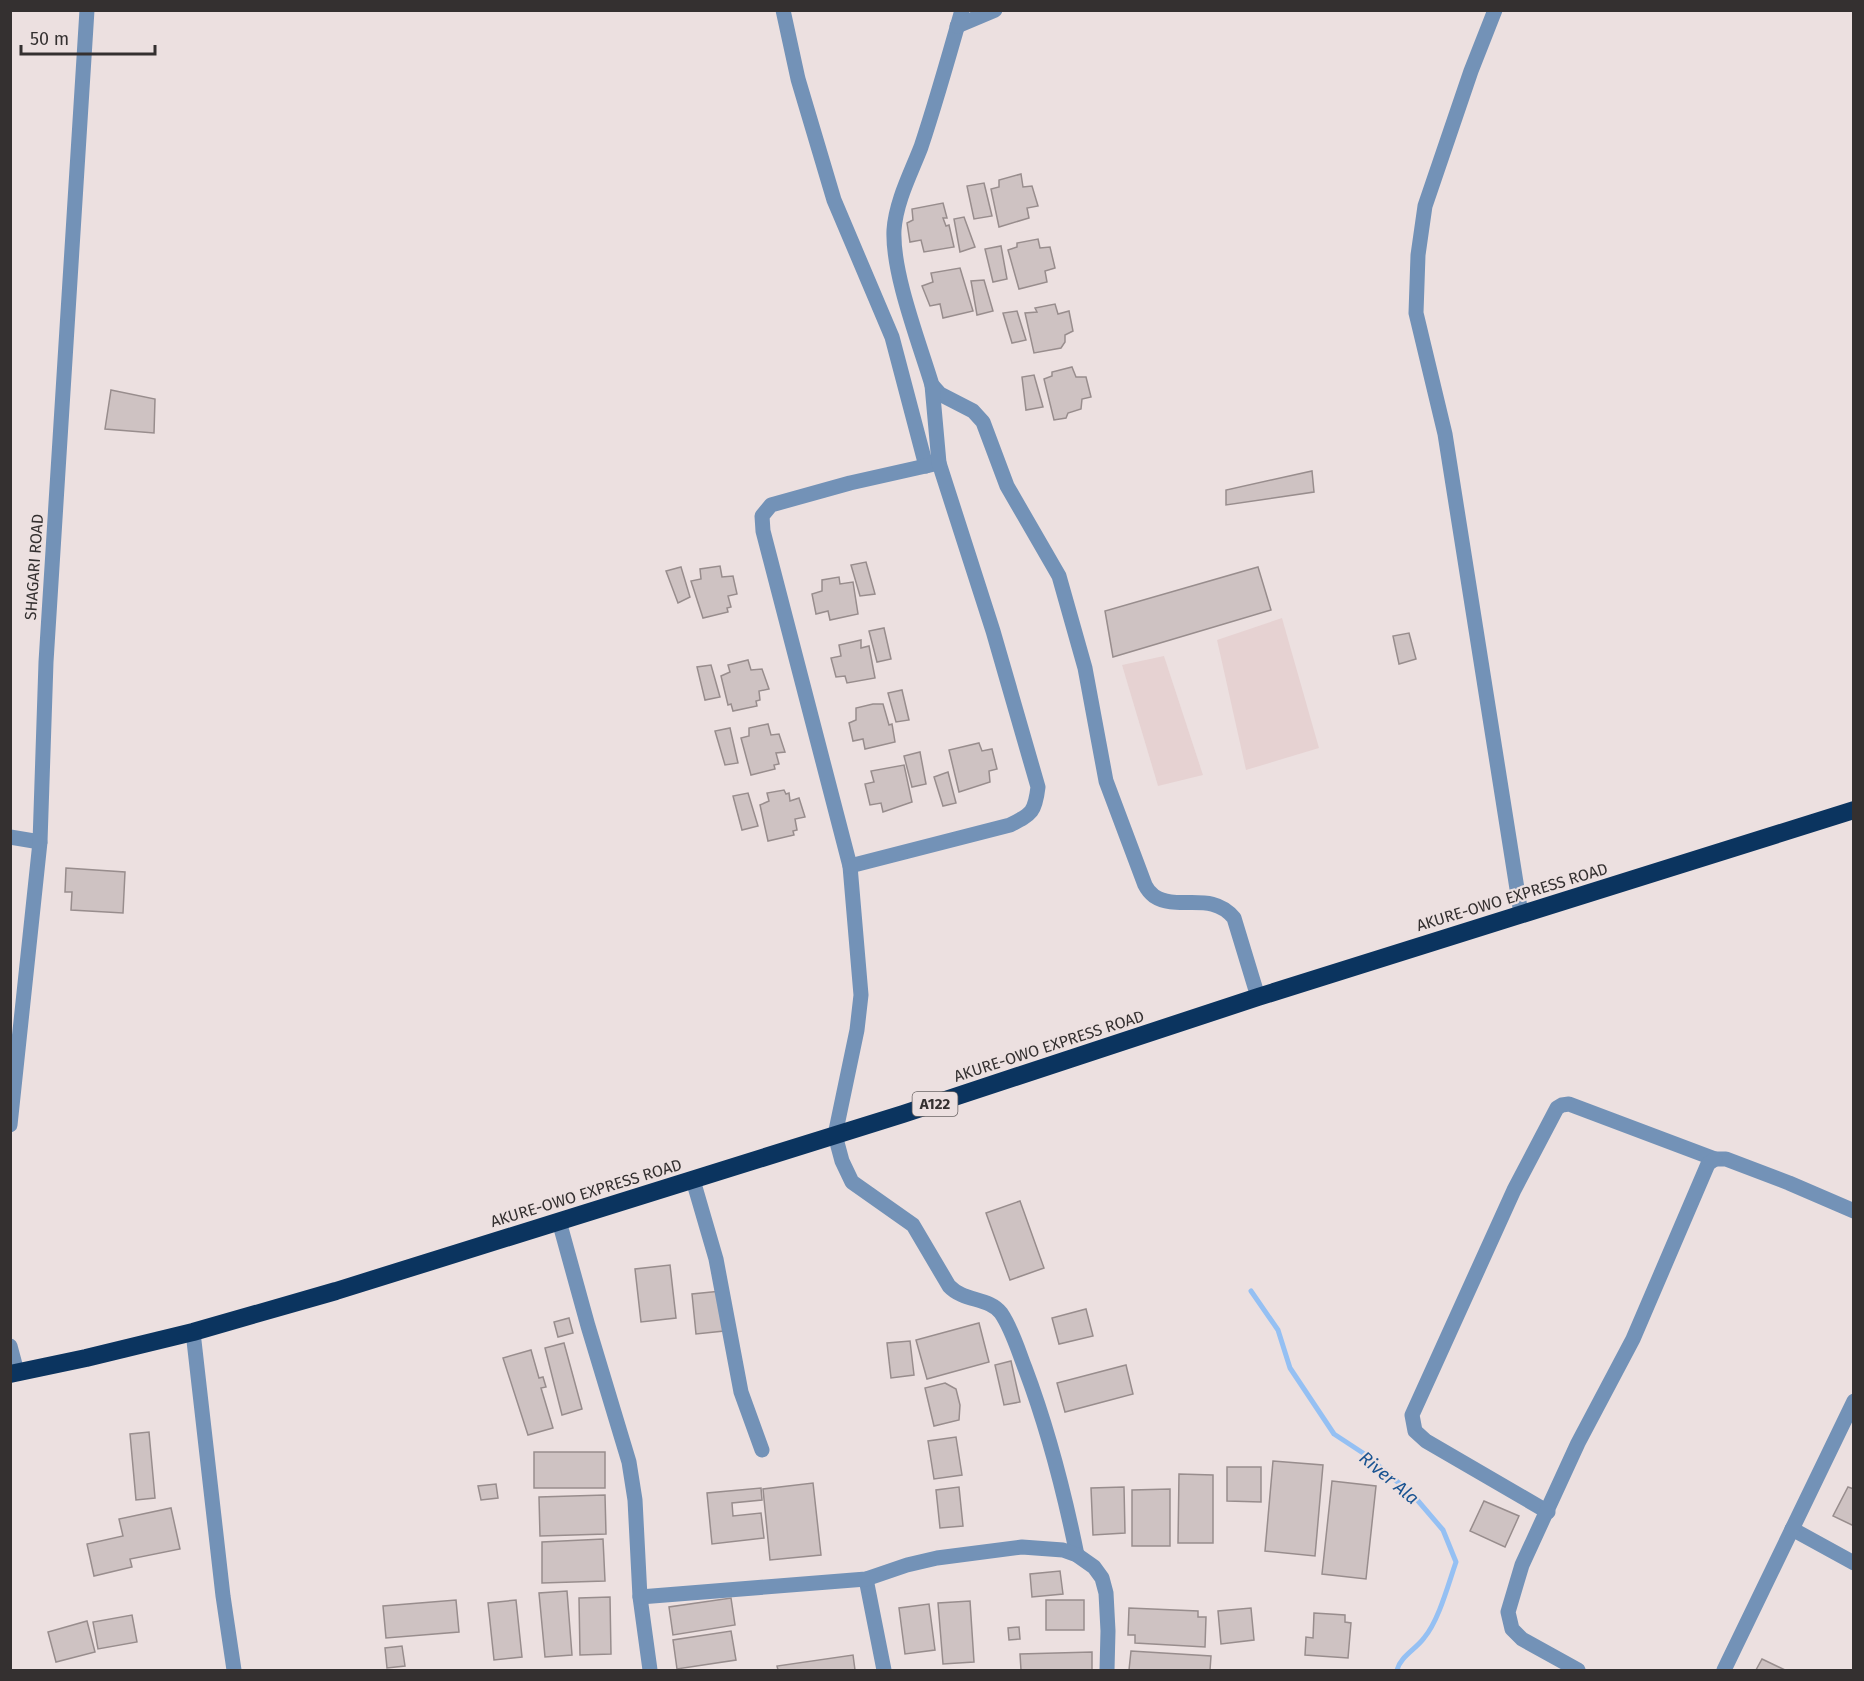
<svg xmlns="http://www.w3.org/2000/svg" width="1864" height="1681" font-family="'Fira Sans',sans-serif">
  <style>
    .built { fill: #e6d2d2 }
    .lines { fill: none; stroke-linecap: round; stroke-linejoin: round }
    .stream { stroke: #95c0f3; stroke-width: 5 }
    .building { fill: #cec2c2; stroke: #988d8d; stroke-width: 1.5 }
    .minor { stroke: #7392b7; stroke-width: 15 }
    .highway { stroke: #0b345f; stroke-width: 18 }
    .labels { text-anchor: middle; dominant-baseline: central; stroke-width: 4.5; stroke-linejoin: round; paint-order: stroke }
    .shield { fill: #ece0e0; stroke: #6b6565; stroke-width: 1.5 }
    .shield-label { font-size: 15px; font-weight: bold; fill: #343030 }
    .street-label { font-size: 16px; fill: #343030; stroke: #ece0e0 }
    .water-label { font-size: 18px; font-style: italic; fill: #195391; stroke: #ece0e0 }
  </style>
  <rect width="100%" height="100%" fill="#ece0e0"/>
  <g class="built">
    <polygon points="1282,618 1319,748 1246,770 1217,640"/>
    <polygon points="1164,656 1203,775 1158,786 1122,665"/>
  </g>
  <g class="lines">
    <path class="stream" d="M1251 1291 1278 1330 1290 1368 1334 1434 1366 1455 1413 1495 1443 1530 1456 1562C1448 1585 1439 1620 1424 1638 1416 1649 1400 1657 1397 1670"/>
  </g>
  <g class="building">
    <polygon points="1021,174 1023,187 1032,186 1038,206 1027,208 1029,218 999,227 991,189 999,187 999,180"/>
    <polygon points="984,183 992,216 974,219 967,186"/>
    <polygon points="943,203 947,218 943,218 946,226 949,225 954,247 924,252 921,240 910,242 907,223 913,220 912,209"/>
    <polygon points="964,217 975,247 960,252 954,219"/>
    <polygon points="1038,239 1040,248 1050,247 1055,268 1045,271 1047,282 1019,289 1008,250 1017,247 1017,243"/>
    <polygon points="1001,246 1007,279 993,282 985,249"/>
    <polygon points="960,268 973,311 943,318 940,304 930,306 922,286 933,282 931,273"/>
    <polygon points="984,280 993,311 977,315 971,281"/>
    <polygon points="1055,304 1058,314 1069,311 1073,331 1065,335 1065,342 1061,348 1034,353 1025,313 1037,312 1035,308"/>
    <polygon points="1017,311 1026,340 1012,343 1003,313"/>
    <polygon points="1072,367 1076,377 1086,377 1091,397 1082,399 1081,409 1068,413 1066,418 1054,420 1044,379 1052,376 1052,372"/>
    <polygon points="1034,375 1043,407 1026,410 1022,377"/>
    <polygon points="111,390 155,399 154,433 105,429"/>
    <polygon points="1312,471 1314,492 1226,505 1226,490"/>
    <polygon points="866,562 875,594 860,596 851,565"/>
    <polygon points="720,566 722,577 733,576 737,594 728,596 731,607 727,608 728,612 703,618 691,581 701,579 700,569"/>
    <polygon points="681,567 690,597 678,603 666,571"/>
    <polygon points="1258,567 1271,610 1113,657 1105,611"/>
    <polygon points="839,577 840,584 853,582 858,614 830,620 828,611 816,614 812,594 822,591 822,580"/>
    <polygon points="884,628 891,659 877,662 869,631"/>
    <polygon points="1409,633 1416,659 1399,664 1393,636"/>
    <polygon points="861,640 861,648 869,646 875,678 847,683 845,676 836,677 831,658 841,656 839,645"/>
    <polygon points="748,660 751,670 762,669 769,689 759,691 760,700 756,701 757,706 733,711 731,704 728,705 721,676 730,672 728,665"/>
    <polygon points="711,665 720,697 705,700 697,667"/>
    <polygon points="902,690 909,720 896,722 888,693"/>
    <polygon points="873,704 883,704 889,725 892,724 895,742 865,749 863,739 853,741 849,723 856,720 856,708"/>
    <polygon points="768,724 771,735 779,734 785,752 776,753 779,764 774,765 775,769 751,775 741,738 749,736 749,728"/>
    <polygon points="730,728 738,763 725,765 715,731"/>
    <polygon points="979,743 982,751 992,749 997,769 989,771 990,782 959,792 949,750"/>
    <polygon points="920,752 926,784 912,787 904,756"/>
    <polygon points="904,765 912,802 883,812 881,803 870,805 865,784 874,782 871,771"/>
    <polygon points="948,772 956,803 943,806 934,777"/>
    <polygon points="784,790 786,794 789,793 790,801 799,798 805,817 795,819 797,830 793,831 794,835 768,841 760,805 769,801 767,793"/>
    <polygon points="748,793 758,826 742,830 733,796"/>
    <polygon points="66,868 125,872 123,913 71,910 72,892 65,892"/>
    <polygon points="1020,1201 1044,1268 1010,1280 986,1213"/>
    <polygon points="670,1265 676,1318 641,1322 635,1269"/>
    <polygon points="721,1291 724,1331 696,1334 692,1294"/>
    <polygon points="1086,1309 1093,1336 1059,1344 1052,1318"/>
    <polygon points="569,1318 573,1333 558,1337 554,1322"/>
    <polygon points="979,1323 989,1362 927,1379 916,1340"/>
    <polygon points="910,1341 914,1375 891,1378 887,1343"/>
    <polygon points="564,1343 582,1409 562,1415 545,1348"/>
    <polygon points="531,1350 539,1378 543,1377 546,1387 541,1388 553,1428 528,1435 503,1358"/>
    <polygon points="1011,1361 1020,1402 1004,1405 995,1365"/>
    <polygon points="1126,1365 1133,1394 1065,1412 1057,1383"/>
    <polygon points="945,1383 956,1389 960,1405 959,1420 934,1426 925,1388"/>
    <polygon points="149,1432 155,1498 136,1500 130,1434"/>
    <polygon points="956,1437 962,1475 934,1479 928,1441"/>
    <rect x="534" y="1452" width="71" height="36"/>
    <polygon points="1273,1461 1323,1465 1315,1556 1265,1551"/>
    <polygon points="1227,1467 1261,1467 1261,1502 1227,1501"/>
    <polygon points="1179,1474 1213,1475 1213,1543 1178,1543"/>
    <polygon points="1332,1481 1376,1486 1366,1579 1322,1574"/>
    <polygon points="813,1483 821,1555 770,1560 763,1489"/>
    <polygon points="496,1484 498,1498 481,1500 478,1486"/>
    <polygon points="959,1487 963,1526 940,1528 936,1490"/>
    <polygon points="1124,1487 1125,1533 1093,1535 1091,1488"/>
    <polygon points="1848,1487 1854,1489 1854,1526 1833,1516"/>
    <polygon points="761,1488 762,1500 732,1503 733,1516 761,1513 764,1538 712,1544 707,1493"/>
    <polygon points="1170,1489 1170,1546 1132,1546 1132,1490"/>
    <polygon points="605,1495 606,1534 540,1536 539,1497"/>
    <polygon points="1484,1501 1519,1516 1505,1547 1470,1531"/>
    <polygon points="171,1508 180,1549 130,1559 132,1567 94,1576 87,1544 123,1536 119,1519"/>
    <polygon points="603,1539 605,1581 542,1583 542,1542"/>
    <polygon points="1060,1571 1063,1594 1032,1597 1030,1574"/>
    <polygon points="567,1591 572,1655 545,1657 539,1593"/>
    <polygon points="610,1597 611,1654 580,1655 579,1598"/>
    <polygon points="731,1598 735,1625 673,1635 669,1607"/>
    <polygon points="456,1600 459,1632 386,1638 383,1606"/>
    <polygon points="516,1600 522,1657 494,1660 488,1603"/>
    <rect x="1046" y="1600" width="38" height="30"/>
    <polygon points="970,1601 974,1662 943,1664 938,1603"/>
    <polygon points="929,1604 935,1650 905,1654 899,1608"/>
    <polygon points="1129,1608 1198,1611 1198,1617 1206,1617 1205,1647 1135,1643 1135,1635 1128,1635"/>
    <polygon points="1251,1608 1254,1640 1221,1644 1218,1611"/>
    <polygon points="1314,1613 1345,1615 1345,1622 1351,1623 1348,1658 1305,1655 1306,1637 1313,1638"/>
    <polygon points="132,1615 137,1642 98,1649 93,1622"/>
    <polygon points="87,1621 95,1652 56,1662 48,1632"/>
    <polygon points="1019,1627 1020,1639 1009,1640 1008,1628"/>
    <polygon points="731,1631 736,1660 677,1669 673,1640"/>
    <polygon points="402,1646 405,1666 387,1668 385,1648"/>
    <polygon points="1131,1651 1211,1656 1210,1670 1129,1670"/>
    <polygon points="1092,1652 1092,1670 1021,1670 1020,1654"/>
    <polygon points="853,1655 855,1670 778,1670 777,1666"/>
    <polygon points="1762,1659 1785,1670 1756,1670"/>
  </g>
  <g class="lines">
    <g class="minor">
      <polyline points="783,10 798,79 834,200 892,337 926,466"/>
      <path d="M962 10C949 56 936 102 921 147 911 173 896 201 894 230 892 273 919 342 932 385L940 394 973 411 983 422 1007 486 1059 576 1085 668 1106 781 1145 885C1147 889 1150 893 1154 896 1178 912 1211 890 1234 918L1258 997"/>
      <polyline points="1495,10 1471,71 1425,206 1418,255 1416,313 1445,434 1521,914"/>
      <polyline points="957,26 995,10"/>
      <path d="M939 463 850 483 771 505 762 516 763 531 850 866 861 995 857 1030 835 1135 842 1161 852 1182 913 1225 949 1286C964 1302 989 1297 1001 1313 1012 1329 1018 1350 1025 1368 1048 1429 1064 1491 1077 1555"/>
      <polyline points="10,837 40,842"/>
      <path d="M850 866 1010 825C1032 814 1035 812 1038 787L993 631 939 463 932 385"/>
      <polyline points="10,1125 40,842 46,662 87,10"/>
      <polyline points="693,1180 716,1259 741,1392 762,1450"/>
      <polyline points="559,1221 588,1326 629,1462 635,1500 640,1597 650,1670"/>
      <polyline points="193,1332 223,1596 234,1670"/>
      <polyline points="10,1346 17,1372"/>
      <polyline points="1548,1512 1426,1441 1415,1431 1412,1415 1514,1190 1557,1108 1562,1105 1569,1104 1715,1159 1726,1159 1789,1183 1854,1211"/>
      <polyline points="1792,1529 1854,1563"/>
      <polyline points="866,1579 884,1670"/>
      <polyline points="640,1597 866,1579 907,1565 937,1558 1022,1547 1063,1550 1077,1555 1094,1567 1102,1578 1106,1593 1108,1631 1107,1670"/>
      <polyline points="1578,1670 1522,1639 1512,1629 1508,1612 1522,1565 1578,1443 1633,1339 1708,1164 1715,1159"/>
      <polyline points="1724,1670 1854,1401"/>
    </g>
    <polyline class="highway" points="10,1374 86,1358 193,1332 336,1291 903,1114 1258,997 1854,810"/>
  </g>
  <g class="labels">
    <rect class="shield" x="912.5" y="1092" width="45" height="24" rx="4.5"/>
    <g class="shield-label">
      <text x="935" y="1104">A122</text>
    </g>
    <g class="street-label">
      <text transform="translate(34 567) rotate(-86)">SHAGARI ROAD</text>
      <text transform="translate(1512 897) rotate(-17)">AKURE-OWO EXPRESS ROAD</text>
      <text transform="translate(1049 1046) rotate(-18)">AKURE-OWO EXPRESS ROAD</text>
      <text transform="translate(586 1193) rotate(-17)">AKURE-OWO EXPRESS ROAD</text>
    </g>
    <g class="water-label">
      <text transform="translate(1389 1478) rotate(40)">River Ala</text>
    </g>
  </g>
  <rect width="1864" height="1681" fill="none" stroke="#343030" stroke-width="24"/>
  <path d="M21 45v9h134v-9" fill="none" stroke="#343030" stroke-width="3"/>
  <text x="30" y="45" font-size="18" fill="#343030" stroke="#ece0e0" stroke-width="4.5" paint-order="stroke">50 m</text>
</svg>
